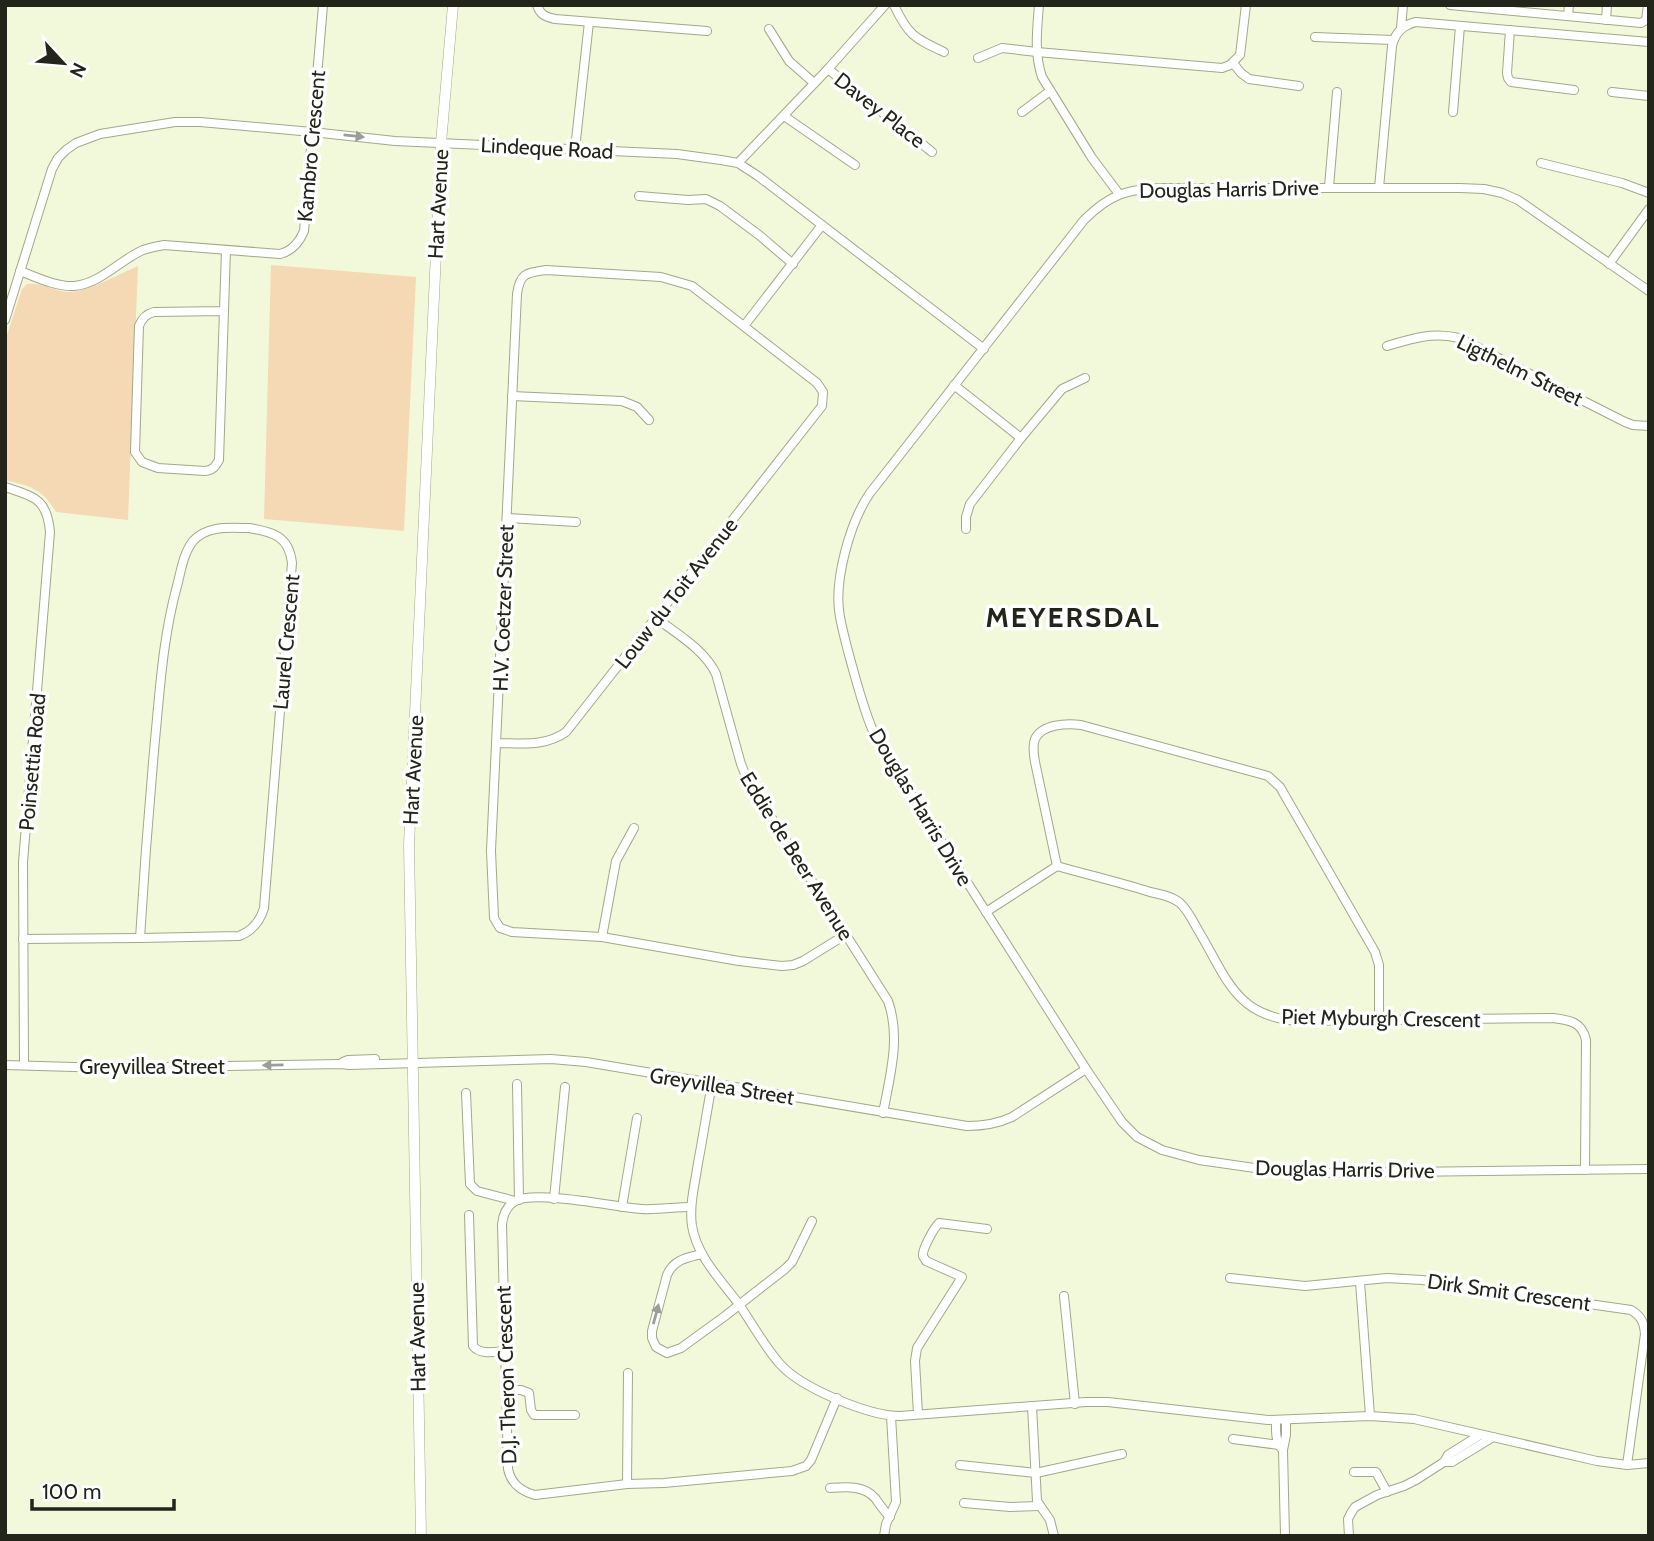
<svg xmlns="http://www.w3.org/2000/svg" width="1654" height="1541" font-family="Cabin,sans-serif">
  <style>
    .green { fill: #f4d9b4 }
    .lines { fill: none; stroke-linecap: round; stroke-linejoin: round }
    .minor-casing { stroke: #a2a88b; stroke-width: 10 }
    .tertiary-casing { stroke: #a2a88b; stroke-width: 11 }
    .minor { stroke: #fff; stroke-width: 8 }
    .tertiary { stroke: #fff; stroke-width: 10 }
    .oneway { fill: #9c9d98 }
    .labels { text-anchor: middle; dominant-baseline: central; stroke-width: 7; stroke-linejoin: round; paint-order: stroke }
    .street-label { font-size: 21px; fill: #23251a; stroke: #fff }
    .district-label { font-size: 28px; font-weight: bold; letter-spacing: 2px; fill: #23251a; stroke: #fff }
  </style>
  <rect width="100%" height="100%" fill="#f2f9da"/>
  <g class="green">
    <polygon points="271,265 416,277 404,531 264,519"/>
    <path d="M138 266 128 520 56 512C41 487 31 487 5 480V341L19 298 22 289 27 284C42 282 55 292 70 292 87 292 121 273 138 266Z"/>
  </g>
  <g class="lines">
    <g class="minor-casing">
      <g id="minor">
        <path d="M537 5C540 15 546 17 555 19L707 31"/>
        <path d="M894 5C908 35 914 38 944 52"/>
        <path d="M1039 5C1037 30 1034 53 1042 77L1092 158 1119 194"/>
        <polyline points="1450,5 1641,23 1646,20 1648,5"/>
        <polyline points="1568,16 1569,5"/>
        <polyline points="1606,20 1607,5"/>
        <polyline points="1401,28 1403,5"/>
        <polyline points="769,29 789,61 814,83"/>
        <polyline points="1510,30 1507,73 1508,78 1511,82 1574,90"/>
        <polyline points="1315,37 1393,40"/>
        <polyline points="978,58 1002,48 1037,52 1222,68 1230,65 1240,55 1246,5"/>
        <polyline points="1233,63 1241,73 1249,79 1299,86"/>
        <polyline points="828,69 932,152"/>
        <polyline points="1612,92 1649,96"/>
        <polyline points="1022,112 1050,91"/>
        <polyline points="1453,112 1460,26"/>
        <polyline points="784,116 855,165"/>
        <polyline points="575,149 589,22"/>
        <polyline points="738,163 828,69 885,5"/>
        <polyline points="1541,163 1622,183 1649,193"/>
        <polyline points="1329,187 1337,92"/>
        <path d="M1379 188 1392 46C1395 33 1402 25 1416 22L1649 42"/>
        <polyline points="639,196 688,200 706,199 720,206 759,235 793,264"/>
        <polyline points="1609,264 1649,209"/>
        <path d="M20 271C36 277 56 287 74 286 100 284 120 260 143 250 149 248 157 246 164 245L280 254C292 251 299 243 304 231L323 5"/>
        <path d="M1649 291 1518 200 1502 193 1484 189 1460 188H1164C1127 189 1110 194 1084 220L870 493C850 522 833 582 840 617 844 638 850 659 856 680 862 701 868 722 878 742L1086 1069 1122 1122 1137 1137 1162 1150 1199 1160 1283 1172 1319 1173 1649 1169"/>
        <path d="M224 311 154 312C146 314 142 318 139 326L135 452 142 462 158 468 205 471C213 470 215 467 219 460L226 250"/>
        <polyline points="5,320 52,169 58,158 66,150 76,143 100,134 175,122 200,122 312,132 395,141 677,154 721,160 738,163 758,176 984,349"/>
        <polyline points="744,326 822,225"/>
        <path d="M1387 346C1413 338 1432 332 1459 338L1625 422 1633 425 1649 426"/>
        <polyline points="954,385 1021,438 1062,389 1085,378"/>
        <polyline points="512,396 622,401 637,407 649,420"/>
        <path d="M5 487C34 497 47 498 50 532L23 862 24 1064"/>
        <polyline points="507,518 576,522"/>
        <path d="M249 528C273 532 289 536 292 563L264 908C260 922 252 931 239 936L140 938C144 872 149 806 155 740 160 688 163 637 177 586 181 571 183 554 193 541 208 525 229 528 249 528Z"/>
        <polyline points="966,529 966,517 970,504 1021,438"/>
        <path d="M656 618C677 634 705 650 716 674L741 764 747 779 888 1001C901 1037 890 1076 883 1113"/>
        <path d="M497 743C521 743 545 747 566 732L822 406 823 392 817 383 692 286 661 277 546 270C526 273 520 273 517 294L491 851 494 918 500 928 512 932 602 937 739 961 782 966 793 965 803 961 845 935"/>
        <path d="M1057 866 1035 762C1034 755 1032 746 1035 739 1042 724 1067 723 1081 725L1268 776 1280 787 1375 952 1379 965V1020"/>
        <path d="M986 912 1057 866C1088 875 1119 882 1150 892 1159 894 1172 896 1180 903 1187 909 1193 921 1198 930 1226 976 1235 1017 1298 1021L1553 1018C1570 1020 1582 1022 1586 1040L1585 1170"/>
        <polyline points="602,937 616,861 634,828"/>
        <polyline points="23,939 140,938"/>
        <polyline points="343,1062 348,1060 375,1059"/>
        <path d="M5 1065 108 1068 341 1064 349 1065 551 1059 586 1062 967 1126C984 1126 997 1124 1012 1117L1086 1069"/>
        <polyline points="517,1084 519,1200"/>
        <path d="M712 1084C707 1110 703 1137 698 1163 695 1184 689 1205 692 1226 697 1256 720 1279 738 1303 752 1323 764 1346 780 1364 801 1388 869 1416 900 1416L1086 1402H1108L1268 1420 1370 1416 1414 1419 1597 1461 1627 1465 1649 1463"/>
        <polyline points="466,1093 470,1184 477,1191 515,1201"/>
        <polyline points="554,1199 565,1087"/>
        <polyline points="622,1207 637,1118"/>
        <path d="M691 1207C674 1207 658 1210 641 1209 615 1207 536 1190 515 1201 507 1206 503 1215 502 1224L508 1469C511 1484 521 1491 535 1495L627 1484 664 1483 792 1471 806 1466 811 1460 837 1398"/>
        <path d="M469 1215 473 1346C480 1355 494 1352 505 1351"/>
        <path d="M702 1254C687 1258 674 1259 667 1275L652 1331V1338L656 1347 667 1353 681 1348 725 1316 785 1269 792 1262 812 1221"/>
        <path d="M1230 1278 1305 1286 1387 1278 1422 1280 1631 1310C1641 1316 1644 1322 1645 1334L1627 1465"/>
        <polyline points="1360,1282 1370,1416"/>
        <polyline points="1064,1296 1075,1404"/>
        <polyline points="506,1390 521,1390 529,1393 531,1410 534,1415 575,1415"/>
        <polyline points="1032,1406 1037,1501 1050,1520 1054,1536"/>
        <path d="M918 1414 915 1361 917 1348 962 1277 926 1261C925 1259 924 1258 923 1256 922 1249 934 1228 939 1223L987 1229"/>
        <path d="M1276 1420C1276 1429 1275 1440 1281 1448"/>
        <polyline points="1233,1439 1279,1445"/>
        <polyline points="1444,1462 1452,1462 1493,1437"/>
        <polyline points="960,1465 1036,1473 1122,1454"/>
        <polyline points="1354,1472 1376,1472 1387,1492"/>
        <polyline points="627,1484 628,1373"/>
        <path d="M830 1488C846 1487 864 1485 875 1498 880 1505 884 1511 890 1517"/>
        <polyline points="964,1503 1010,1507 1039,1506"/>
        <polyline points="884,1536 886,1524 896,1502 891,1416"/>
        <polyline points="1285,1536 1283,1450 1286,1435 1286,1420"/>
        <polyline points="1349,1536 1348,1519 1351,1513 1355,1507 1377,1495 1404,1486 1416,1480 1444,1462 1448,1455 1480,1435"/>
      </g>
    </g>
    <g class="tertiary-casing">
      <polyline id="tertiary" points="421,1536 409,845 441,143 453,5"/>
    </g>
    <use href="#minor" class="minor"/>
    <use href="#tertiary" class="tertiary"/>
  </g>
  <defs><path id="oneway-solid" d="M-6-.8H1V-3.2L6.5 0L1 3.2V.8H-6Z" transform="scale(1.75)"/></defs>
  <g class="oneway">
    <use href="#oneway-solid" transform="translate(354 136) rotate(6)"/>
    <use href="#oneway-solid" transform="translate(273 1065) rotate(179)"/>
    <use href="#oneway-solid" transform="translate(656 1314) rotate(-75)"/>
  </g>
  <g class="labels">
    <g class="street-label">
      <text transform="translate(880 110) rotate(38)">Davey Place</text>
      <text transform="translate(311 146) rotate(-85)">Kambro Crescent</text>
      <text transform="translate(547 148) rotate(3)">Lindeque Road</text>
      <text transform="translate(1229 189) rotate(-1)">Douglas Harris Drive</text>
      <text transform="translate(438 204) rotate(-87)">Hart Avenue</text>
      <text transform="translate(1520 370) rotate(26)">Ligthelm Street</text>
      <text transform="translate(676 593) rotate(-52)">Louw du Toit Avenue</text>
      <text transform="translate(503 608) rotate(-88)">H.V. Coetzer Street</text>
      <text transform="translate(286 642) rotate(-85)">Laurel Crescent</text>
      <text transform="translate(32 762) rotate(-85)">Poinsettia Road</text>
      <text transform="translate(413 770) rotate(-87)">Hart Avenue</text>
      <text transform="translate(921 807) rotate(59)">Douglas Harris Drive</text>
      <text transform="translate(797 856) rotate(58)">Eddie de Beer Avenue</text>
      <text transform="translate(1381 1018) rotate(1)">Piet Myburgh Crescent</text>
      <text x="152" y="1066">Greyvillea Street</text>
      <text transform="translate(722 1086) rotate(9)">Greyvillea Street</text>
      <text transform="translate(1345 1169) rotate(1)">Douglas Harris Drive</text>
      <text transform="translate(1509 1292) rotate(8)">Dirk Smit Crescent</text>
      <text transform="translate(417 1337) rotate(-91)">Hart Avenue</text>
      <text transform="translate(506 1375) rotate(-92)">D.J. Theron Crescent</text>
    </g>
    <g class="district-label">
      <text x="1073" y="617">MEYERSDAL</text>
    </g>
  </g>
  <rect width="1654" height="1541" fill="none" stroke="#23251a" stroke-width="14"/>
  <g transform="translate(63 63) rotate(116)" stroke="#ffffff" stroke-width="5" paint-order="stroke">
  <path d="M0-5L12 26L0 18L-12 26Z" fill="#23251a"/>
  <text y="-10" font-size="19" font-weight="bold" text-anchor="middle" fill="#23251a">N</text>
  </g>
  <path d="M32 1499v10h142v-10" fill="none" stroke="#23251a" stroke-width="3.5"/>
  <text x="42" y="1499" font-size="21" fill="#23251a" stroke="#ffffff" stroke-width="5" paint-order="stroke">100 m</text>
</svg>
